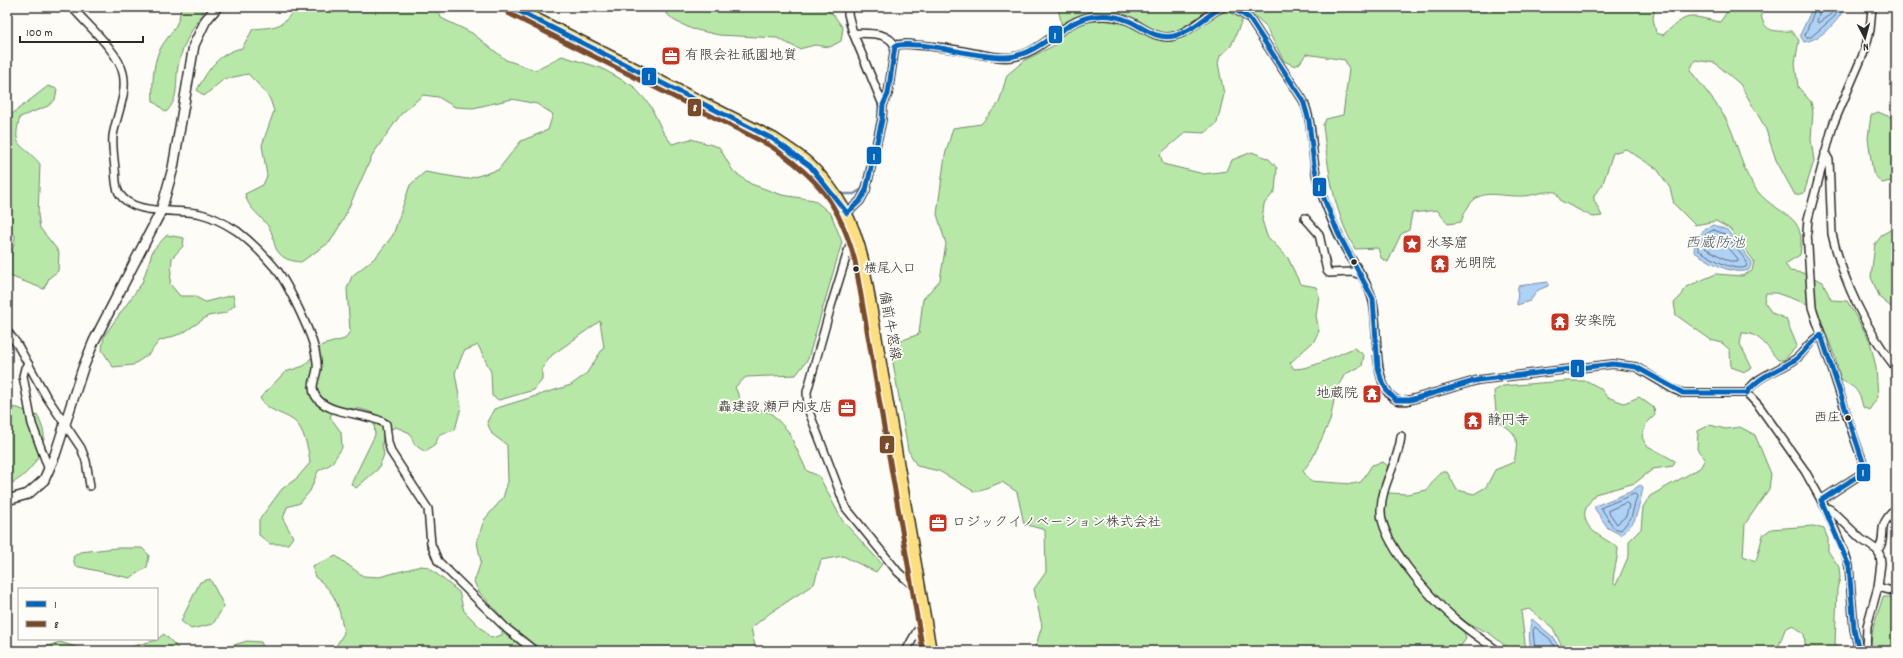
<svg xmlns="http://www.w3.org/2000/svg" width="1903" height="658" font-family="Dekko,'Klee One',sans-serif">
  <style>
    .green { fill: #b8e8a8; stroke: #728a6a }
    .water { fill: #aed1f6; stroke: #7a8fa5 }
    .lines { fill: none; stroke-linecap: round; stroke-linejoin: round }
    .shore { stroke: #5f6d7c; stroke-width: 1 }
    .stream { stroke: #7a8fa5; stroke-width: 2.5 }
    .minor-casing { stroke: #2b2b2b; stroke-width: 10 }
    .tertiary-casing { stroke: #2b2b2b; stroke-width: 12 }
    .primary-casing { stroke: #2b2b2b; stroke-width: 15 }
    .minor { stroke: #fdfcf7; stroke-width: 7 }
    .tertiary { stroke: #fdfcf7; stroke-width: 9 }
    .primary { stroke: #fddf80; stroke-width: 12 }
    .bus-1-casing { stroke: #fdfcf7; stroke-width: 8 }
    .bus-2-casing { stroke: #fdfcf7; stroke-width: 8 }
    .bus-1 { stroke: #0065bd; stroke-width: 5 }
    .bus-2 { stroke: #7a4b2a; stroke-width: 5 }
    .bus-dot { fill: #2b2b2b; stroke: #fdfcf7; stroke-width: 1.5 }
    .labels { text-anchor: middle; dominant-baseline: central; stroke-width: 3.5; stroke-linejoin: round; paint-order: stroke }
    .bus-label { font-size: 13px; fill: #2b2b2b; stroke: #fdfcf7; text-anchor: start }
    .poi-label { font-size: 14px; fill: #2b2b2b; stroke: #fdfcf7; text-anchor: start }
    .street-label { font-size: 14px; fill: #2b2b2b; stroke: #fdfcf7 }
    .water-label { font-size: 15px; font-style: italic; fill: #525d68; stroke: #fdfcf7 }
    .line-badge { stroke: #fdfcf7; stroke-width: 1.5 }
    .badge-label { font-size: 11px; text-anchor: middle; font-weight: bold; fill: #fff }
  </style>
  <rect width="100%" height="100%" fill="#fdfcf7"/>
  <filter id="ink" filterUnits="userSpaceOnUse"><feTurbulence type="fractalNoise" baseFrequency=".025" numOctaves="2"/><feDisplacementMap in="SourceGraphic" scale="8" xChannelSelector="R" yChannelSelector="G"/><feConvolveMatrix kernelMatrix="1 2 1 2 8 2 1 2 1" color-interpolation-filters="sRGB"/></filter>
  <g filter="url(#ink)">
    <g class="green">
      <path d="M181 7H206C195 25 184 41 179 62 174 81 181 97 166 112L153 101C152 88 153 64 159 51 168 34 179 29 181 7Z"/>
      <path d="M295 7H438L441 18 472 33 506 60 535 70 562 56 601 68 633 86 650 105 663 132 672 144 691 139 719 147 733 171 751 184 782 195 814 200 831 214 842 242 808 359 796 375 746 377 735 387 742 404 771 413 788 431 807 471 819 476 842 520 882 564 876 572 843 556 821 560 814 584 770 613 751 628 756 651H333L344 633C339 607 337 593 315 577L312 566 336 556 363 576 379 577 421 566 428 567 459 592 464 611 491 638 502 635 503 618 479 592 474 582 481 562 477 542 484 520 503 498 508 481 507 445 492 434 487 422 494 409 571 385 586 374 604 347 600 321 552 355 542 368V380L534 390 499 400 492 396 491 372 478 345 464 351 455 373 461 407 455 430 440 434 435 444 425 452 414 444 410 433 396 427 384 432 382 444 384 455 378 469 356 488 351 484 375 435 373 413 361 409 334 408 330 417 341 432 342 448 331 464 318 471 310 491 300 503 287 507 283 519 293 537 288 544H270L259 535V520L282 489 297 478 310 463C309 451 304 427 293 420 281 412 267 411 260 398L285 372 304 366 322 345 345 339 350 331 347 289 352 276 376 257 393 235 410 185 425 172 467 179 498 170 521 141 548 130 553 114 537 104 512 99 473 108 455 107 438 97 423 95 401 114 373 154 343 220 330 242 301 262C292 261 285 260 279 253 273 247 274 236 270 229 263 217 247 208 245 194L263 185 267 176 262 145 274 111 270 99 258 84 248 74 224 79 204 96 197 90C208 70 218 53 242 48L253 29C275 27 284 28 295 7Z"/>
      <polygon points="659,7 819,7 833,14 843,28 841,41 830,47 815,45 799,49 777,38 719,35 692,29 675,21"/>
      <path d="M1058 7H1655L1653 18 1656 33 1663 35C1689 12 1687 15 1720 22L1727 12V7H1760C1762 31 1770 32 1791 31L1799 40 1795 63 1798 87 1811 102 1813 112 1811 139 1814 161 1804 193 1795 195 1776 160 1765 127 1740 84 1715 63 1695 60 1690 70C1701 85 1721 108 1729 125 1739 147 1742 173 1758 192 1779 217 1807 212 1800 255L1785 264 1790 271 1803 273 1823 282 1831 300 1847 301 1870 341 1876 368 1878 397 1869 410 1863 407C1859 390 1856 388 1841 380L1835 357 1816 307 1776 293H1766L1764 302 1772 313 1786 319 1797 346 1784 360H1778C1768 348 1759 332 1742 333L1740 344 1752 368 1745 372 1731 367 1730 350 1722 343 1711 340 1676 315 1674 303 1682 295 1686 287 1716 274 1742 276 1752 271 1754 261 1730 229 1716 221 1695 225 1674 204 1670 188 1657 169 1626 149 1613 153 1602 186 1594 195V200L1602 216 1593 217 1561 201 1556 192C1544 190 1534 196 1522 196 1491 197 1475 183 1461 222L1448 224 1437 210 1412 213 1409 230 1401 234 1388 262 1381 258 1378 248 1355 249C1333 210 1328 169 1323 125L1326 119 1343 115 1349 69 1345 60 1306 54 1300 63 1295 66 1284 61 1265 25 1256 17 1242 20 1231 46 1220 56 1218 63 1224 94 1217 123 1205 133 1186 132 1160 154 1163 164 1204 174 1227 171 1232 160 1252 152 1269 159 1277 168 1275 191 1264 204 1262 220 1267 236 1288 258 1300 284 1316 287 1319 295 1316 316 1319 331 1314 341 1290 363 1294 369C1313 369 1336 355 1354 348L1364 355 1362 366 1345 374 1336 390 1330 421 1312 459 1303 471 1310 481 1352 484 1361 482 1372 465 1383 462 1388 466 1383 487 1389 493 1407 494 1427 490 1440 472H1447L1457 490 1474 494 1486 487 1495 470 1514 462C1519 438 1518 433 1497 421L1494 391 1503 386 1565 381H1587L1600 388 1607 397 1624 403 1639 397 1654 408 1655 415 1646 424 1642 437 1646 445 1675 461 1673 466 1653 469 1635 483 1595 494C1592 499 1586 506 1585 511 1582 531 1606 538 1618 548 1618 560 1613 571 1613 583L1616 585 1629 555V541L1641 529 1643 507 1650 496 1700 468 1705 459 1697 449 1698 431 1710 425 1725 429 1740 427 1755 435 1771 474 1769 489 1745 524 1743 556 1756 561 1763 535 1771 529 1813 526 1824 529 1828 539V551L1839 567 1840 578 1837 589 1835 645 1840 651H1806L1804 634 1793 625 1785 629 1777 651H1564L1553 628 1529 609 1521 611 1526 651H1512L1489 633 1469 624 1464 631 1466 639 1457 651H1034L1042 626 1034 589 1046 572 1045 530 1024 524 1017 492 1002 482 975 492 939 471 917 466 908 450 890 345 919 334 923 299 940 280 946 244 937 214 945 155 953 128 981 124 999 103 1007 75 1025 60 1059 43 1061 22Z"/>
      <path d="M48 86 57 89 55 100 48 106 20 117C11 150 22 142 40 164L38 215 40 228 59 252 58 271 49 278 44 289 7 275C7 260 15 249 15 235L7 233V135L8 122 12 114Z"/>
      <polygon points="1878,112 1890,117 1896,115 1896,180 1882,183 1873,173 1868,138 1871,115"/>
      <polygon points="1896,227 1896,311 1880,298 1871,277 1875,244 1883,234"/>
      <polygon points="167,235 184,238 183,246 172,258 170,284 180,296 194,296 205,302 233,295 235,305 225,313 208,316 183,333 159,341 149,354 133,365 113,367 102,350 104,336 142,283 153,250"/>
      <path d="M7 407 18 408 38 416C40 422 45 432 44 438 41 458 27 478 7 485Z"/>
      <polygon points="116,548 142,548 149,555 147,567 130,578 75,566 73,557 80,552"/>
      <polygon points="210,579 224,606 213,624 191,629 181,621 200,582"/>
      <polygon points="1883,597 1896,597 1896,620 1894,627 1896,631 1896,651 1870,651 1873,628"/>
      <polygon points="164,634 181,651 124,651 127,648 156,640"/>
      <polygon points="247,641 261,642 265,651 209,651 205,646 227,647"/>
      <polygon points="60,642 88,651 31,651"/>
    </g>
    <g class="water">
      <path d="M1813 7H1845C1838 22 1820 40 1804 42L1800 35Z"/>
      <path d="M1713 225 1727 230 1752 262 1749 270C1730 276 1710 261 1694 252 1694 239 1702 230 1713 225Z"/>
      <polygon points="1548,282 1548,286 1538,290 1530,301 1517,305 1518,286"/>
      <path d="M1640 485 1643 487C1643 491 1636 518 1634 521 1633 523 1624 532 1621 535L1608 528 1595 509V506L1630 492Z"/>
      <path d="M1532 619 1553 637 1561 651H1532C1528 640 1529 630 1532 619Z"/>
    </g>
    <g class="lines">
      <g class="shore">
        <polyline points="1816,7 1805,35 1806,37 1811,37 1834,17 1841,7"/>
        <polyline points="1821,7 1817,21 1818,23 1831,14 1835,7"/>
        <path d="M1714 230 1725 234 1747 262 1746 267C1731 272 1711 257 1698 250 1697 241 1706 232 1714 230Z"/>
        <polygon points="1713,235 1721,238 1738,259 1738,261 1729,261 1705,248 1710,237"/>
        <polygon points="1635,494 1637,496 1631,518 1621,530 1614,528 1601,508"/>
        <polygon points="1626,503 1629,505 1626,516 1617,524 1608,511"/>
        <polyline points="1535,651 1533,630 1535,627 1550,639 1557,651"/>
      </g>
      <g class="stream">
        <polyline points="844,7 846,24 857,52"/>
        <polyline points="843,194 854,194 862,189 878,119 879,103"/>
      </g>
      <g class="minor-casing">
        <g id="minor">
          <path d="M72 7C87 25 118 51 123 73 128 93 116 116 113 136 112 147 114 158 115 169 116 177 115 186 119 193 133 217 178 208 201 214 214 217 226 224 237 231 250 241 265 256 276 269 287 282 312 334 315 351 316 356 318 363 317 369 316 378 310 386 315 395 325 416 370 412 386 424L388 442 391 452 428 509 431 544 438 561 507 629 535 651"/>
          <path d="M1231 7 1249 18 1303 100C1315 127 1310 158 1319 186 1326 207 1335 229 1345 248 1354 265 1367 280 1372 298 1380 324 1370 384 1395 399 1399 402 1405 401 1410 400L1478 380 1613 364 1636 367 1673 389 1683 393H1747L1759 406 1805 471 1825 507 1845 553 1849 566 1854 629 1859 651"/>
          <path d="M853 33C867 34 888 31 895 46"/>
          <path d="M883 105 888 94 895 46C902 43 909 44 916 45 935 46 954 49 973 53 986 55 999 59 1012 57 1042 53 1061 22 1090 17 1102 15 1117 16 1129 21 1142 26 1157 41 1174 36 1193 31 1205 14 1223 7"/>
          <path d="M1825 153 1829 160 1832 234C1843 281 1866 330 1896 368"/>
          <polyline points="847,213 860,201 866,190 882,120 883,105 853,33 848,14 848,7"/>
          <polyline points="1305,218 1319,234 1327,271 1329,273 1352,272 1361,275"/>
          <polyline points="853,235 831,306 807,392 808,409 846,508 898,572 909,582 919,587"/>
          <polyline points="7,331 17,344 46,396 81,448 86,461 90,486"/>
          <polyline points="29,365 25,368 23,376 32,424 49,470"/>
          <path d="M1747 393C1756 375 1782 370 1797 358 1806 350 1810 340 1821 335"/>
          <path d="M1401 436C1399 461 1382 483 1381 509 1379 540 1430 598 1454 618 1467 630 1483 640 1498 651"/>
          <polyline points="1821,500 1864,472 1865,468 1853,434 1812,307 1807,232 1808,219 1833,125 1865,50 1870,30 1872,7"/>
          <polyline points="1825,507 1831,510 1861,539 1877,550 1880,555 1881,563 1878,587 1867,626 1866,651"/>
          <path d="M1877 550C1885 544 1881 533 1884 524 1887 517 1891 513 1896 508"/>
          <polyline points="1878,587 1896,592"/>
          <polyline points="906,651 917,631 926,626"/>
        </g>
      </g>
      <g class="tertiary-casing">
        <polyline id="tertiary" points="7,500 28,494 44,480 55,455 83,368 94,341 161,211 173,168 194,45 206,20 217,7"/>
      </g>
      <g class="primary-casing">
        <path id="primary" d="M511 7 773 139C785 147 800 156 810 166 838 193 853 222 862 260L930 651"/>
      </g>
      <use href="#minor" class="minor"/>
      <use href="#tertiary" class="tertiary"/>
      <use href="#primary" class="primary"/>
      <g class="bus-1-casing">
        <g id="bus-1">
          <path d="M511 7 773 139 810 166 847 213 860 201 866 190 882 120 883 105 888 94 895 46C903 43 911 45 919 45 947 47 979 58 1006 57 1039 56 1059 24 1090 17 1102 14 1117 16 1129 21 1143 27 1156 40 1174 36 1192 32 1206 15 1223 7"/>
          <path d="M1231 7 1249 18 1303 100 1309 121 1314 165 1319 186 1338 233 1373 299 1378 367 1381 379 1387 391 1396 400H1410L1478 380 1613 364 1636 367 1683 393H1747C1759 375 1779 371 1796 359 1805 352 1810 341 1821 335L1865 468 1864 472 1821 500 1849 566 1854 629 1859 651"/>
        </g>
      </g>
      <g class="bus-2-casing">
        <path id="bus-2" d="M508 13 769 145C818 177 840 205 855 261L923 651"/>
      </g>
      <use href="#bus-1" class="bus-1"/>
      <use href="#bus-2" class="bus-2"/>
    </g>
  </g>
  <defs>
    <g id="office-square" transform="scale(1)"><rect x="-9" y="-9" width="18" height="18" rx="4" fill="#c8321e" stroke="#fdfcf7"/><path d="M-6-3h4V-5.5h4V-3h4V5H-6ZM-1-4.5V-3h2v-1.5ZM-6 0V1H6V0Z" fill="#fff"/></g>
    <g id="sight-square" transform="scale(1)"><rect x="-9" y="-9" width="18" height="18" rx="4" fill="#c8321e" stroke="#fdfcf7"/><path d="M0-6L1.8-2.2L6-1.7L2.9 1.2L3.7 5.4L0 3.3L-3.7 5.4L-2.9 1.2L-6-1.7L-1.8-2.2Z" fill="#fff"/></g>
    <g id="temple-square" transform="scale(1)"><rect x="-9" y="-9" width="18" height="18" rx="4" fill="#c8321e" stroke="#fdfcf7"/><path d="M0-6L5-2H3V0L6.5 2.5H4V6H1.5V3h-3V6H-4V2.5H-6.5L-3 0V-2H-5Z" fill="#fff"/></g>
  </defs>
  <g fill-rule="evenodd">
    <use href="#office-square" x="671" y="56"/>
    <use href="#sight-square" x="1412" y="244"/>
    <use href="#temple-square" x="1440" y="264"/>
    <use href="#temple-square" x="1560" y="322"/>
    <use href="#temple-square" x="1372" y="394"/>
    <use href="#office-square" x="847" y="408"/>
    <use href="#temple-square" x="1473" y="421"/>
    <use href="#office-square" x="938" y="523"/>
  </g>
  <g class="bus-dot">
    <circle cx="1354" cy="262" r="3.5"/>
    <circle cx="856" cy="269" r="3.5"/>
    <circle cx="1848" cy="418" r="3.5"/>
  </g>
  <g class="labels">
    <g class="bus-label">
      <text x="864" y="269">横尾入口</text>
      <text x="1840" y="418" text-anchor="end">西庄</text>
    </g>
    <g class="poi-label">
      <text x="685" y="56">有限会社祇園地質</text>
      <text x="1426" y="244">水琴窟</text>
      <text x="1454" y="264">光明院</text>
      <text x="1574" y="322">安楽院</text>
      <text x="1358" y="394" text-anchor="end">地蔵院</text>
      <text x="833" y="408" text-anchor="end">轟建設 瀬戸内支店</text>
      <text x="1487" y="421">静円寺</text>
      <text x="952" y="523">ロジックイノベーション株式会社</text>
    </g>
    <g class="street-label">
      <text transform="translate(889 326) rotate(80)">備前牛窓線</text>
    </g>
    <g class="water-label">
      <text x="1715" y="244">西蔵防池</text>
    </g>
  </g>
  <g class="line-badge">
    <rect x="1048" y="25" width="15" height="19" rx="4" fill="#0065bd"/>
    <rect x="641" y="67" width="16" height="19" rx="4" fill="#0065bd"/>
    <rect x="687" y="98" width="15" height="19" rx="4" fill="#7a4b2a"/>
    <rect x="866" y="146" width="16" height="19" rx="4" fill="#0065bd"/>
    <rect x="1312" y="177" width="15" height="20" rx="4" fill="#0065bd"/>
    <rect x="1570" y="359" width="15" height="19" rx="4" fill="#0065bd"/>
    <rect x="879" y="435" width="16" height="19" rx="4" fill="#7a4b2a"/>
    <rect x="1856" y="463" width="15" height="19" rx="4" fill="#0065bd"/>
  </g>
  <g class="badge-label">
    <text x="1055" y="39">1</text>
    <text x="649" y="80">1</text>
    <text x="695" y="111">8</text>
    <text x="874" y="160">1</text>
    <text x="1319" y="191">1</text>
    <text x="1578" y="372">1</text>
    <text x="887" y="449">8</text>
    <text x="1863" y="476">1</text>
  </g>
  <rect width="1903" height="658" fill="none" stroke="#fdfcf7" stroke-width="24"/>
  <rect x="12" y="12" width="1879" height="634" fill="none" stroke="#2b2b2b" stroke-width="1.5" filter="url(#ink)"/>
  <rect x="18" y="588" width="140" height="52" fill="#fdfcf7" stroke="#a9a8a5"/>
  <rect x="26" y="601" width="20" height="6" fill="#0065bd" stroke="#a9a8a5"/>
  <text x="54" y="608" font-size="12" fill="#2b2b2b">1</text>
  <rect x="26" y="621" width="20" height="6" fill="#7a4b2a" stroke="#a9a8a5"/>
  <text x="54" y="628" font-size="12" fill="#2b2b2b">8</text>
  <g transform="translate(1865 38) rotate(174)" stroke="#fdfcf7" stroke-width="3" paint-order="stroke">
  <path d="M0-3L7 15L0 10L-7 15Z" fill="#2b2b2b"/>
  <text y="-6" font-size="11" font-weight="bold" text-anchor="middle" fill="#2b2b2b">N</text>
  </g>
  <path d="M20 36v6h123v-6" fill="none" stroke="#2b2b2b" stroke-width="2"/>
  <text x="26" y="36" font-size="12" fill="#2b2b2b" stroke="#fdfcf7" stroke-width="3" paint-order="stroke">100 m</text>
</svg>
